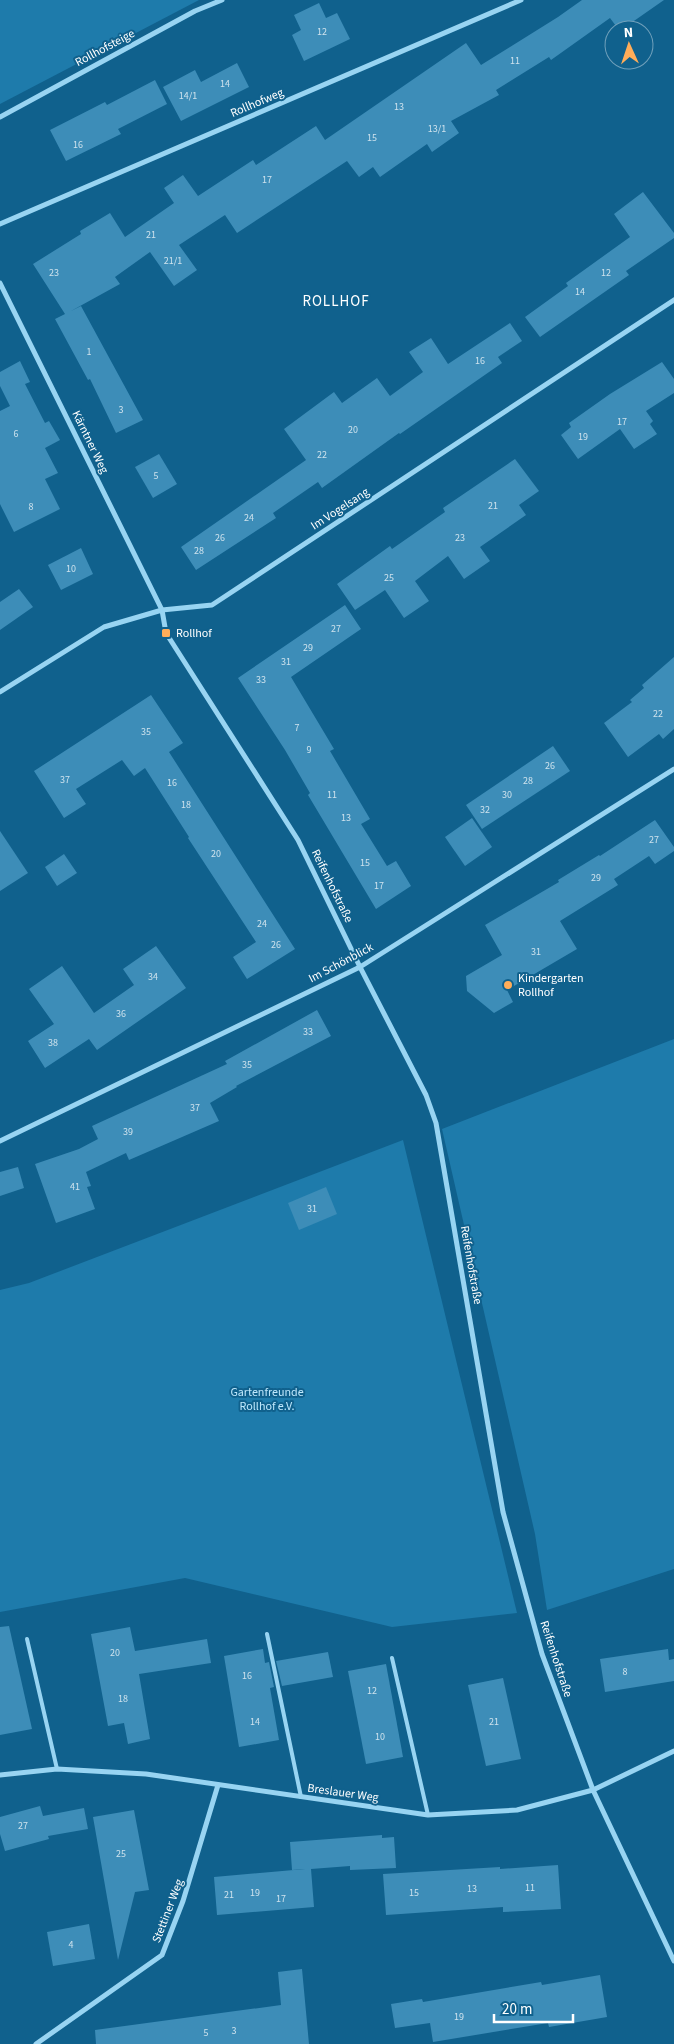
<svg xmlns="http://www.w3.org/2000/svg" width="674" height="2044" font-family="'Source Sans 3',sans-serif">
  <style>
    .green { fill: #1e7bab }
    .building { fill: #3d8db8 }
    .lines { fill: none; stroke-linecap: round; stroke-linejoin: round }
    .lane { stroke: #98d4f2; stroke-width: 4 }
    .street { stroke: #98d4f2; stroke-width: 5 }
    .poi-dot { fill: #ffad59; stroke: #10618d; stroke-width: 2 }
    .labels { text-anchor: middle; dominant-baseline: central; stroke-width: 4; stroke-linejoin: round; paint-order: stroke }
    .number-label { font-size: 10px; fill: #cee2ed }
    .street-label { font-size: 12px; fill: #fff; stroke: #10618d }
    .poi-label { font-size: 12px; fill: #fff; stroke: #10618d; text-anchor: start }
    .park-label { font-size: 12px; fill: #bfe8fd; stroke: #10618d }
    .quarter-label { font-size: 15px; letter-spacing: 1px; fill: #fff; stroke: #10618d }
  </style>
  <rect width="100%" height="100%" fill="#10618d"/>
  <g class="green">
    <polygon points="0,0 199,0 0,104"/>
    <polygon points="674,1039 674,1569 547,1610 535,1534 442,1129"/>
    <polygon points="403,1140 517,1613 392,1627 185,1578 0,1612 0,1290 29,1283"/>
  </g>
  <g class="building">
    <polygon points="582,0 664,0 621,30 619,30 610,18 551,60 549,57 496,90 499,95 451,121 459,133 432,152 427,144 380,177 373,167 359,177 347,161 237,233 225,215 179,245 197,270 174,286 150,252 115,277 120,284 71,311 81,306 143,420 116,433 90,379 88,380 55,319 65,314 33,264 81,234 80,231 110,213 125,237 174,203 164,188 183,175 198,196 253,160 256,165 316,126 325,140 466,43 481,65 558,17"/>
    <polygon points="319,3 326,18 337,13 350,39 304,61 292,35 301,30 294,15"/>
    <polygon points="237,63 249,87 181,121 163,87 195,70 201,82"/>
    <polygon points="155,80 167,104 118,129 121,134 66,161 50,130 105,102 107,105"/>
    <polygon points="643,192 674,233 674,238 626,271 629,275 540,337 525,317 568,286 566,283 630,237 614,214"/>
    <polygon points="510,323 522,341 498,357 502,363 400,434 399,433 322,488 318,482 273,513 276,518 196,570 181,547 306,460 284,429 334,392 342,403 377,378 390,396 423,372 409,352 431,338 448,364"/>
    <polygon points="20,361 30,382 25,384 45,423 49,421 60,440 45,448 58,473 45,479 60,509 14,532 0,504 0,411 10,406 0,386 0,372"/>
    <polygon points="662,362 674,379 674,393 646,411 653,421 650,424 657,434 634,449 620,429 578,459 561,435 571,427 569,423 610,394"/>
    <polygon points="159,454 177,484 153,498 135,467"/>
    <polygon points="515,459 539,491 519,505 526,515 480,547 490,561 464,579 448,556 415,581 429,601 404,618 385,590 355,610 337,584 390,546 392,549 445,512 443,508"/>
    <polygon points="81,548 93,574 61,590 48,565"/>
    <polygon points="19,589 33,607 0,630 0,602"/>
    <polygon points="345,605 361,629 291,677 334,749 330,751 370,819 361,824 387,866 396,861 411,886 376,909 308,795 310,793 285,750 238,678"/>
    <polygon points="674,657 674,729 663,739 659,734 628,757 604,723 632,702 630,700 644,688 642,685"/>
    <polygon points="151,695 183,743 169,752 295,949 247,979 233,957 256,942 188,838 189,837 145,768 134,776 122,760 76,789 86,804 64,818 34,771"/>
    <polygon points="553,746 570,771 482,829 466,805"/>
    <polygon points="472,818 492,847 465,866 445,837"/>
    <polygon points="655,820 674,847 674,851 655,864 649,856 614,879 618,885 560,921 577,949 507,990 513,1002 494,1013 467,991 466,976 502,955 485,925 559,882 558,880 599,855 600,856"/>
    <polygon points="0,831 28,873 0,891"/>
    <polygon points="64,854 77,873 57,886 45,867"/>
    <polygon points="156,946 186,988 97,1050 89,1039 45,1068 28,1041 54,1024 29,989 62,966 94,1013 134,985 123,969"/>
    <polygon points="317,1010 331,1036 236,1086 237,1087 210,1103 219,1121 129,1160 126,1153 86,1172 91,1186 87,1187 95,1209 56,1223 35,1164 79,1149 98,1139 92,1126 227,1064 225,1061"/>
    <polygon points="18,1167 24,1188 0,1196 0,1172"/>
    <polygon points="326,1187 337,1214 299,1230 288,1203"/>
    <polygon points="9,1626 32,1729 0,1735 0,1627"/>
    <polygon points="130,1627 135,1651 207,1639 211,1663 139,1674 150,1739 128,1744 124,1723 108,1726 91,1634"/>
    <polygon points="263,1649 265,1663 269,1662 274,1687 270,1688 279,1740 239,1747 224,1656"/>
    <polygon points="668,1649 669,1660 674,1659 674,1681 605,1692 600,1659"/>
    <polygon points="328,1652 333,1677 282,1686 276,1661"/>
    <polygon points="386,1664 403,1757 366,1764 348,1671"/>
    <polygon points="503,1678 521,1759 486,1766 468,1685"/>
    <polygon points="40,1806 43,1816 84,1808 88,1829 48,1836 49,1839 5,1851 0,1834 0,1817"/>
    <polygon points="134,1810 149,1890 135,1892 118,1960 93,1817"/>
    <polygon points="382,1835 382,1838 394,1837 396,1868 350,1870 350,1866 311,1869 314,1907 217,1915 214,1877 305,1869 292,1870 290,1842"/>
    <polygon points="558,1865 561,1909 503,1912 503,1907 386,1915 383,1874 500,1867 500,1869"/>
    <polygon points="89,1924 95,1959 53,1966 47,1932"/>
    <polygon points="302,1969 309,2044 96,2044 95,2030 281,2005 278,1972"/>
    <polygon points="600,1975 607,2017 549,2027 548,2023 433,2042 430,2023 395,2028 391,2004 422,1999 423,2002 541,1982 542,1985"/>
  </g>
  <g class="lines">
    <g class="lane">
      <polyline points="267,1634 301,1797"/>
      <polyline points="27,1639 57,1769"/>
      <polyline points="392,1658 428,1815"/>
    </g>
    <g class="street">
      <polyline points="0,117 195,11 222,0"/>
      <polyline points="0,224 521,0"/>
      <polyline points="0,283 162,610 166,633 298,840 360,967 426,1095 436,1123 503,1512 542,1654 593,1790 674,1961"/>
      <polyline points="0,692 104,627 162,610 212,605 674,300"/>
      <polyline points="0,1141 360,967 674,769"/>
      <polyline points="0,1775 57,1769 146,1774 428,1815 517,1810 593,1790 674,1751"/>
      <polyline points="36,2044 162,1955 183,1901 218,1785"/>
    </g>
  </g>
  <g class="poi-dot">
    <rect x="161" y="628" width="10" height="10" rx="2.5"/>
    <circle cx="508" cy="985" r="5"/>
  </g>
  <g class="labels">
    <g class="number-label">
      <text x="322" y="32">12</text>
      <text x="515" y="61">11</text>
      <text x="225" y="84">14</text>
      <text x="188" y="96">14/1</text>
      <text x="399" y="107">13</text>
      <text x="437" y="129">13/1</text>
      <text x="372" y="138">15</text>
      <text x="78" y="145">16</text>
      <text x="267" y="180">17</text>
      <text x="151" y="235">21</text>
      <text x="173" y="261">21/1</text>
      <text x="54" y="273">23</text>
      <text x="606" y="273">12</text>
      <text x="580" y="292">14</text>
      <text x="89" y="352">1</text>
      <text x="480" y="361">16</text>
      <text x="121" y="410">3</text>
      <text x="622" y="422">17</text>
      <text x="353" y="430">20</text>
      <text x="16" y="434">6</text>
      <text x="583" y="437">19</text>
      <text x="322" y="455">22</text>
      <text x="156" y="476">5</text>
      <text x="493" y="506">21</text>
      <text x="31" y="507">8</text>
      <text x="249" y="518">24</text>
      <text x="220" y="538">26</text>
      <text x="460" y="538">23</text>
      <text x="199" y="551">28</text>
      <text x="71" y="569">10</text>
      <text x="389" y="578">25</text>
      <text x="336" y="629">27</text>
      <text x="308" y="648">29</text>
      <text x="286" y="662">31</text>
      <text x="261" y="680">33</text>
      <text x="658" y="714">22</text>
      <text x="297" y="728">7</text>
      <text x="146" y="732">35</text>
      <text x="309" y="750">9</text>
      <text x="550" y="766">26</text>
      <text x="65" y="780">37</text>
      <text x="528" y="781">28</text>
      <text x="172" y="783">16</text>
      <text x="332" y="795">11</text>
      <text x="507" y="795">30</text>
      <text x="186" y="805">18</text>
      <text x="485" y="810">32</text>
      <text x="346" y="818">13</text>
      <text x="654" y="840">27</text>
      <text x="216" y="854">20</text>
      <text x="365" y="863">15</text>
      <text x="596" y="878">29</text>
      <text x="379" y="886">17</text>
      <text x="262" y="924">24</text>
      <text x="276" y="945">26</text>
      <text x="536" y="952">31</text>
      <text x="153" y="977">34</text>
      <text x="121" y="1014">36</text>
      <text x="308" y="1032">33</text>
      <text x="53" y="1043">38</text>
      <text x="247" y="1065">35</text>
      <text x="195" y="1108">37</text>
      <text x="128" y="1132">39</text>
      <text x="75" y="1187">41</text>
      <text x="312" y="1209">31</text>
      <text x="115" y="1653">20</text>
      <text x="625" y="1672">8</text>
      <text x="247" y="1676">16</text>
      <text x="372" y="1691">12</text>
      <text x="123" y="1699">18</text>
      <text x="255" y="1722">14</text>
      <text x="494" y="1722">21</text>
      <text x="380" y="1737">10</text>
      <text x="23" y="1826">27</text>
      <text x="121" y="1854">25</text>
      <text x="530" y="1888">11</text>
      <text x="472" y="1889">13</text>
      <text x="255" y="1893">19</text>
      <text x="414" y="1893">15</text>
      <text x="229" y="1895">21</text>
      <text x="281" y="1899">17</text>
      <text x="71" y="1945">4</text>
      <text x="459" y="2017">19</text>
      <text x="234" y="2031">3</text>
      <text x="206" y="2033">5</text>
    </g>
    <g class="street-label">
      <text transform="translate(105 48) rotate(-28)">Rollhofsteige</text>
      <text transform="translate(257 103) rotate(-23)">Rollhofweg</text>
      <text transform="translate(90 442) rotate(64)">Kärntner Weg</text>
      <text transform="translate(340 509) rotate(-33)">Im Vogelsang</text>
      <text transform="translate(332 886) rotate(64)">Reifenhofstraße</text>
      <text transform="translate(341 963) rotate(-28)">Im Schönblick</text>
      <text transform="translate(471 1265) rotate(80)">Reifenhofstraße</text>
      <text transform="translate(556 1659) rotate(72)">Reifenhofstraße</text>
      <text transform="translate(343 1793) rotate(8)">Breslauer Weg</text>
      <text transform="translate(168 1911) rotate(-69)">Stettiner Weg</text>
    </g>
    <g class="poi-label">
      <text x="176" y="633">Rollhof</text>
      <text x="518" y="978">Kindergarten<tspan x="518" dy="14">Rollhof</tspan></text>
    </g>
    <g class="park-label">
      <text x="267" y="1392">Gartenfreunde<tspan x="267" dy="14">Rollhof e.V.</tspan></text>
    </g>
    <g class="quarter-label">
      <text x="336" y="301">ROLLHOF</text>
    </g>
  </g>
  <g transform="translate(629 45) rotate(357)"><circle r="24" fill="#10618d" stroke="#70a0bb"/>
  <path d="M0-4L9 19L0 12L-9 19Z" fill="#ffad59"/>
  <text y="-8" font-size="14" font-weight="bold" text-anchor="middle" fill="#ffffff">N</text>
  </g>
  <path d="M494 2014v8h79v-8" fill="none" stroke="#ffffff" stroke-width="2.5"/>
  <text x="502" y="2014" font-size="15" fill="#ffffff" stroke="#10618d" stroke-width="4" paint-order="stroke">20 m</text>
</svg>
